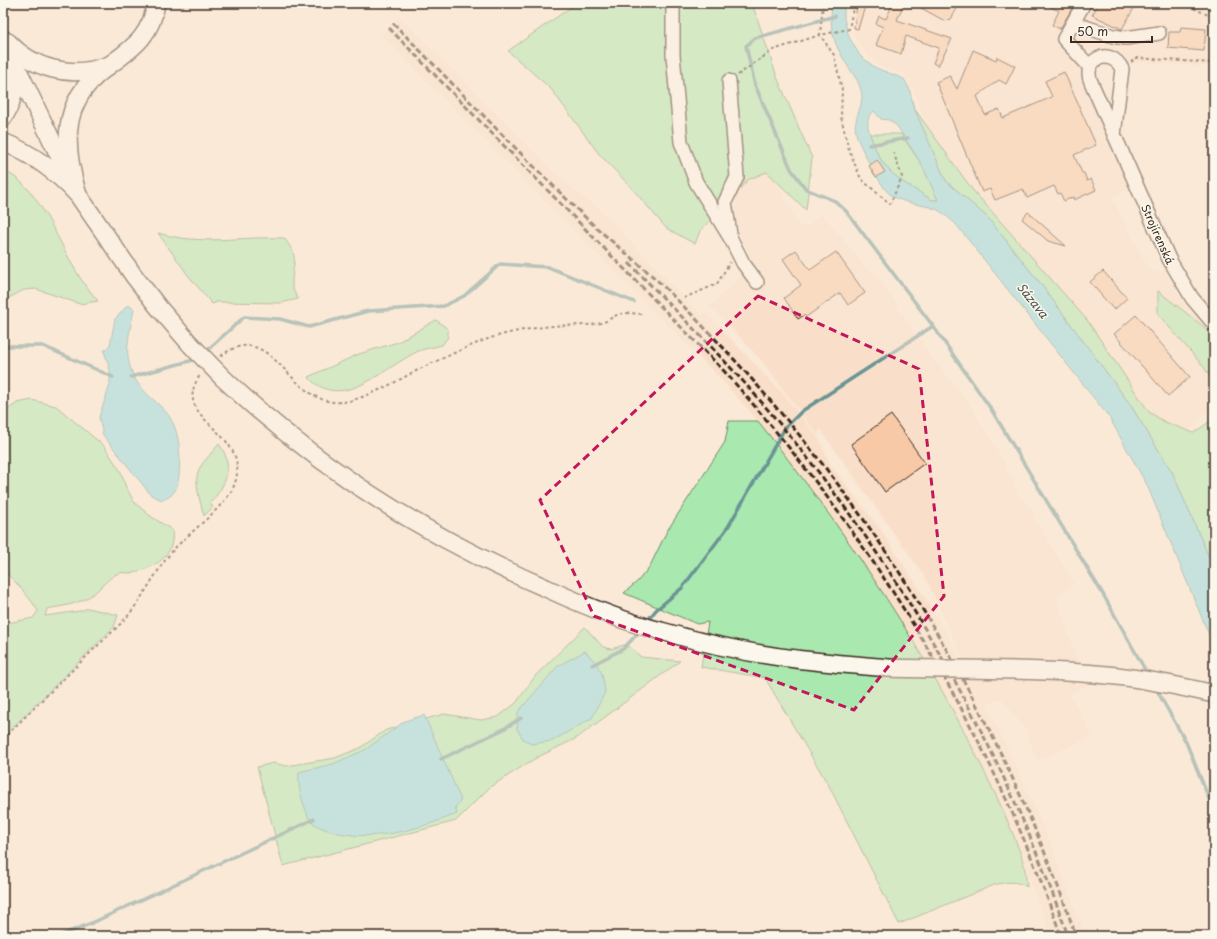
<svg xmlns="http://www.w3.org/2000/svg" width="1217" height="939" font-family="'Playpen Sans',sans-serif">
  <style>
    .built { fill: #f9dfc9 }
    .green { fill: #a9e8af; stroke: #728966 }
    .water { fill: #8adae4; stroke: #6a9495; fill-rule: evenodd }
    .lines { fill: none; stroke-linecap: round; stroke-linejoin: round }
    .stream { stroke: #6a9495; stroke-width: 3.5 }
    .building { fill: #f8c9a7; stroke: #3b2a1e }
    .minor-casing { stroke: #3b2a1e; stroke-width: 16 }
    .major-casing { stroke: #3b2a1e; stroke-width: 20 }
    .path { stroke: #3b2a1e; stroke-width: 2; stroke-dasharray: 3 3; stroke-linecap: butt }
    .minor { stroke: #fbf7ec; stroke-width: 13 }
    .major { stroke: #fbf7ec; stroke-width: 17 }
    .rail { stroke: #3b2a1e; stroke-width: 3; stroke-dasharray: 6 3; stroke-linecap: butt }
    .major-bridge-casing { stroke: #3b2a1e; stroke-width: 20; stroke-linecap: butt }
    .major-bridge { stroke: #fbf7ec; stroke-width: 17 }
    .marked { fill: none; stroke: #c2185b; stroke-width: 3; stroke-dasharray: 8 5; stroke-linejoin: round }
    .labels { text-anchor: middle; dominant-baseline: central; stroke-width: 3; stroke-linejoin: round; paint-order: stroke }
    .street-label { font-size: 11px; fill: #3b2a1e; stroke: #fbf7ec }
    .water-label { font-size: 12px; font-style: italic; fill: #4f5650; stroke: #fbf7ec }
  </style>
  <rect width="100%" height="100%" fill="#fae9d7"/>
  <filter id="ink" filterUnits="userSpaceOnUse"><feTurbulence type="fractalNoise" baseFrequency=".025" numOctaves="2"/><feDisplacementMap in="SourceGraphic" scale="8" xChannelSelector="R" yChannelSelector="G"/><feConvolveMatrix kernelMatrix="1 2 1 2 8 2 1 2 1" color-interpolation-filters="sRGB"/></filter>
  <g filter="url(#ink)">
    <g class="built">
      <polygon points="857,3 1185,3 1214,17 1214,67 1141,62 1126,66 1117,55 1103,49 1095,48 1085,51 1082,56 1079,66 1081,75 1130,189 1111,197 1144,261 1155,273 1164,270 1183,302 1214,336 1214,403 1182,439 1162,451 1047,290 958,181 932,140 916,95 903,73 884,68 869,57 854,36 856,14 854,13"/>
      <polygon points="400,17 562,180 601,211 702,316 706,313 785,396 819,439 831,466 881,530 907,570 935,614 979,692 925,577 820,429 818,436 760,359 716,312 709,308 754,264 749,255 735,220 739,175 767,171 785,198 797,224 802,226 811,226 814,219 823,215 866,268 879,279 930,355 968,402 998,451 1021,499 1031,508 1035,519 1074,584 1056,597 1086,686 1070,694 1092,737 1037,760 1026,729 1001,698 986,705 1008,749 1052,847 1085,936 1051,936 1022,859 980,763 961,726 908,631 823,505 758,421 718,376 381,35"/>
    </g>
    <g class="green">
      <polygon points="577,3 752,3 777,77 812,158 806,210 767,172 749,179 700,231 695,244 666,228 630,186 599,154 551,89 508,51"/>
      <polygon points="914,108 971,188 1087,320 1149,412 1165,422 1194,433 1214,418 1214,569 1172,472 1129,403 1043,287 988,218 946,181"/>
      <path d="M870 134H901L922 165 938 200H932C900 180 882 174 870 134Z"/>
      <path d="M3 171C36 181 59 243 76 271 82 282 90 291 98 301L80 304 36 289 24 290 3 301Z"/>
      <path d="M158 233C203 246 239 236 284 238 301 260 292 261 292 284 292 289 296 295 298 299L281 303 217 302 212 304 188 275Z"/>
      <polygon points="1158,291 1203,326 1214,339 1214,382 1203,366 1158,314"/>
      <path d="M436 320 448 329V337L442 345C436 347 428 348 421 350 387 364 343 415 308 377L359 354 398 342Z"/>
      <path d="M32 400 56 406 104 446 121 472 125 485 134 502 149 515 172 530C176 556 154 569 131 573 127 573 123 572 119 573 108 577 100 590 90 596 77 605 61 606 47 609L45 616 80 611 88 608 118 615 114 627 3 737V624L33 618 38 611C33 602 11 575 3 571V413L17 403Z"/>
      <path d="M729 421H758C840 524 912 629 972 747 990 783 1009 820 1022 858 1025 867 1026 878 1027 887 1016 880 1006 882 994 885L899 924 829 786 765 678 701 667 708 622 697 624 624 593 638 581 650 566 667 531 725 442Z"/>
      <path d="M219 444C235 465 226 486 210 503L213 507 204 516C201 505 193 480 199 469 204 460 213 452 219 444Z"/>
      <polygon points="585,627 603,647 611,649 624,645 630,647 641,657 680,661 577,738 536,758 490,787 456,821 283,866 257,767 273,763 286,766 335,758 360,748 386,730 444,714 481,720 498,717 516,703 536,675"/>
    </g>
    <g class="water">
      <path d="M832 3H844V19L849 37 860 56 876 68 904 79 909 88 914 108 946 181 988 218 1043 287 1129 403 1172 472 1214 569V647L1147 485 1109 417 955 223C949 219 943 212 936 209 921 204 906 204 892 196 882 190 859 146 856 133 852 117 867 104 860 87 858 80 853 74 849 68 834 44 829 32 832 3ZM874 111 881 119 889 120 897 126 922 165 938 200H932C902 181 882 174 871 137 868 128 866 123 870 114Z"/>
      <path d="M128 305 134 309C130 334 122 352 134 377 141 391 155 400 165 411 180 428 181 453 179 475 178 487 175 496 162 500L151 495 103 435 99 417 110 385V370L104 351 110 345 115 319Z"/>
      <polygon points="585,651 596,663 602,674 605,692 592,718 552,741 531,744 523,739 517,729 518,712 558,666"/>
      <path d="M424 715 461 800 455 807 457 814C418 829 373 843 331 831 324 829 314 825 310 820 307 816 306 809 304 805 300 794 298 784 299 772L333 764 365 750 405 721Z"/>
    </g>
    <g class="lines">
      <g class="stream">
        <polyline points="835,16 755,38 746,46 755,85 791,169 806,189 835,201 846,211 933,326 991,409 1104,596 1148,675"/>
        <polyline points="869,145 908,138"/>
        <polyline points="3,346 43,346 113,377"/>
        <polyline points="204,353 244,317 280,319 309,327 368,311 444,306 464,296 500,264 548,267 634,302"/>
        <polyline points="131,377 197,359"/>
        <polyline points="647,621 656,610 682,588 728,527 785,428 802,411 933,326"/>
        <polyline points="592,665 623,649 641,630"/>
        <polyline points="1155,687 1186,742 1214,811"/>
        <polyline points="441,759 502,730 521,718"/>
        <polyline points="59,936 92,923 314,819"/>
      </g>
    </g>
    <g class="building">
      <polygon points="857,3 866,3 858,29 854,28"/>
      <polygon points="893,3 904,3 897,20 952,39 938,66 933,63 939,48 906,36 901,54 876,45 883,27 876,24 879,16 886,19"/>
      <polygon points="912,3 960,3 951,19 945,21"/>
      <polygon points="1043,3 1075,3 1060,29 1052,25 1059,11"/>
      <polygon points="1099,3 1124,3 1134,8 1122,29 1092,15"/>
      <polygon points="1181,27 1206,29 1204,51 1168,48 1169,32 1180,32"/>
      <polygon points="973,50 996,60 997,57 1015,66 1006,84 999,80 977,96 985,115 999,109 1003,118 1052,97 1045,81 1064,72 1096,145 1074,155 1082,173 1084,173 1087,181 1091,179 1096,190 1074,200 1073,197 1064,201 1060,193 1058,194 1054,186 1027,198 1023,189 995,200 990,189 982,192 936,82 950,76 957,89"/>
      <polygon points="877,160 885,172 876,177 869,166"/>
      <polygon points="1028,212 1066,246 1048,241 1022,219"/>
      <polygon points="796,250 810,270 836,252 865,293 848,305 840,293 806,317 804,315 798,319 784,298 801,285 783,259"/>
      <polygon points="1103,271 1127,298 1114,310 1090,282"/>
      <polygon points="1136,315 1190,377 1168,396 1114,334"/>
      <polygon points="891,415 925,463 885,492 851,444"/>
    </g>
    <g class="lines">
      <g class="minor-casing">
        <g id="minor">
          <polyline points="673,3 673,55 681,142 696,182 731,239 743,263 757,282"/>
          <polyline points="1084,3 1064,39 1090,67"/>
          <polyline points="1073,23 1113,36 1126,38 1159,33"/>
          <polyline points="729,81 737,177 725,202 730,234"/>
          <path d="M1114 135 1122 69C1111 46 1081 59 1091 82L1169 259 1192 298 1214 324"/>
        </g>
      </g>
      <g class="major-casing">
        <g id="major">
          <polyline points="3,39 66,170"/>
          <path d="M8 42C33 69 71 79 106 66"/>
          <path d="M3 118C14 101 16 86 10 67"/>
          <path d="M3 142C33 154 56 171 78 195L134 276 159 308 191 345"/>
          <path d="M77 192C64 147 60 103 103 70 129 50 151 39 156 3"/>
          <path d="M223 378C318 468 425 536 546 588 583 605 621 621 661 631 703 643 752 654 796 659 826 663 858 665 888 668"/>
        </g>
      </g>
      <g class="path">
        <polyline points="823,3 820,35 834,55 842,90 841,117 849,150 861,179 890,204 902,177 893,151"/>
        <polyline points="1183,3 1210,16 1214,17"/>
        <polyline points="1131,62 1137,58 1214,63"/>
        <polyline points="738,75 773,50 820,35 849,29 854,3"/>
        <polyline points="684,298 717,284 730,262"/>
        <path d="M221 356C275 314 290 415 349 401 373 395 395 382 416 371 438 360 462 349 485 340 501 334 526 329 544 327 562 324 582 327 601 323 608 321 613 316 620 314 627 312 637 314 644 314"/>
        <path d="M3 739C30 712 57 685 85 658 98 645 113 632 126 618 144 597 156 570 174 549 191 531 228 505 235 483 252 429 166 421 201 374"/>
      </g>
      <use href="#minor" class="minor"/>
      <use href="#major" class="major"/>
      <g class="rail">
        <path d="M393 23C457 88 520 154 585 217 609 240 635 260 659 282 699 321 738 362 774 405 908 560 1009 743 1076 936"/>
        <path d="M389 28 724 371C872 536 988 726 1061 936"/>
        <path d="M629 263C676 311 725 359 769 411 901 566 1001 744 1068 936"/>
      </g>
      <g class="major-bridge-casing">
        <g id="major-bridge">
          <polyline points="191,345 223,378"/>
          <path d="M888 668C961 670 1034 668 1107 675 1143 678 1179 686 1214 694"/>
        </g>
      </g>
      <use href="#major-bridge" class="major-bridge"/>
    </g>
  </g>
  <path d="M0 0H1217V939H0ZM758 296 919 369 944 596 854 710 594 616 540 500Z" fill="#fae9d7" fill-opacity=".55" fill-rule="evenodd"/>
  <path class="marked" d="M758 296 919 369 944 596 854 710 594 616 540 500Z"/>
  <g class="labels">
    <g class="street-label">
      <text transform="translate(1158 234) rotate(66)">Strojírenská</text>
    </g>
    <g class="water-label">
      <text transform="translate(1033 300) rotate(51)">Sázava</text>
    </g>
  </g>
  <rect width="1217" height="939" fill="none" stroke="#fbf7ec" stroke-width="16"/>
  <rect x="8" y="8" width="1201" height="923" fill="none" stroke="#3b2a1e" stroke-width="1.5" filter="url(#ink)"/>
  <path d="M1071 36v6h81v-6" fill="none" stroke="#3b2a1e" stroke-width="2"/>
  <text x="1077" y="36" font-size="12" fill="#3b2a1e" stroke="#fbf7ec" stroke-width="3" paint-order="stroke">50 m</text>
</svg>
